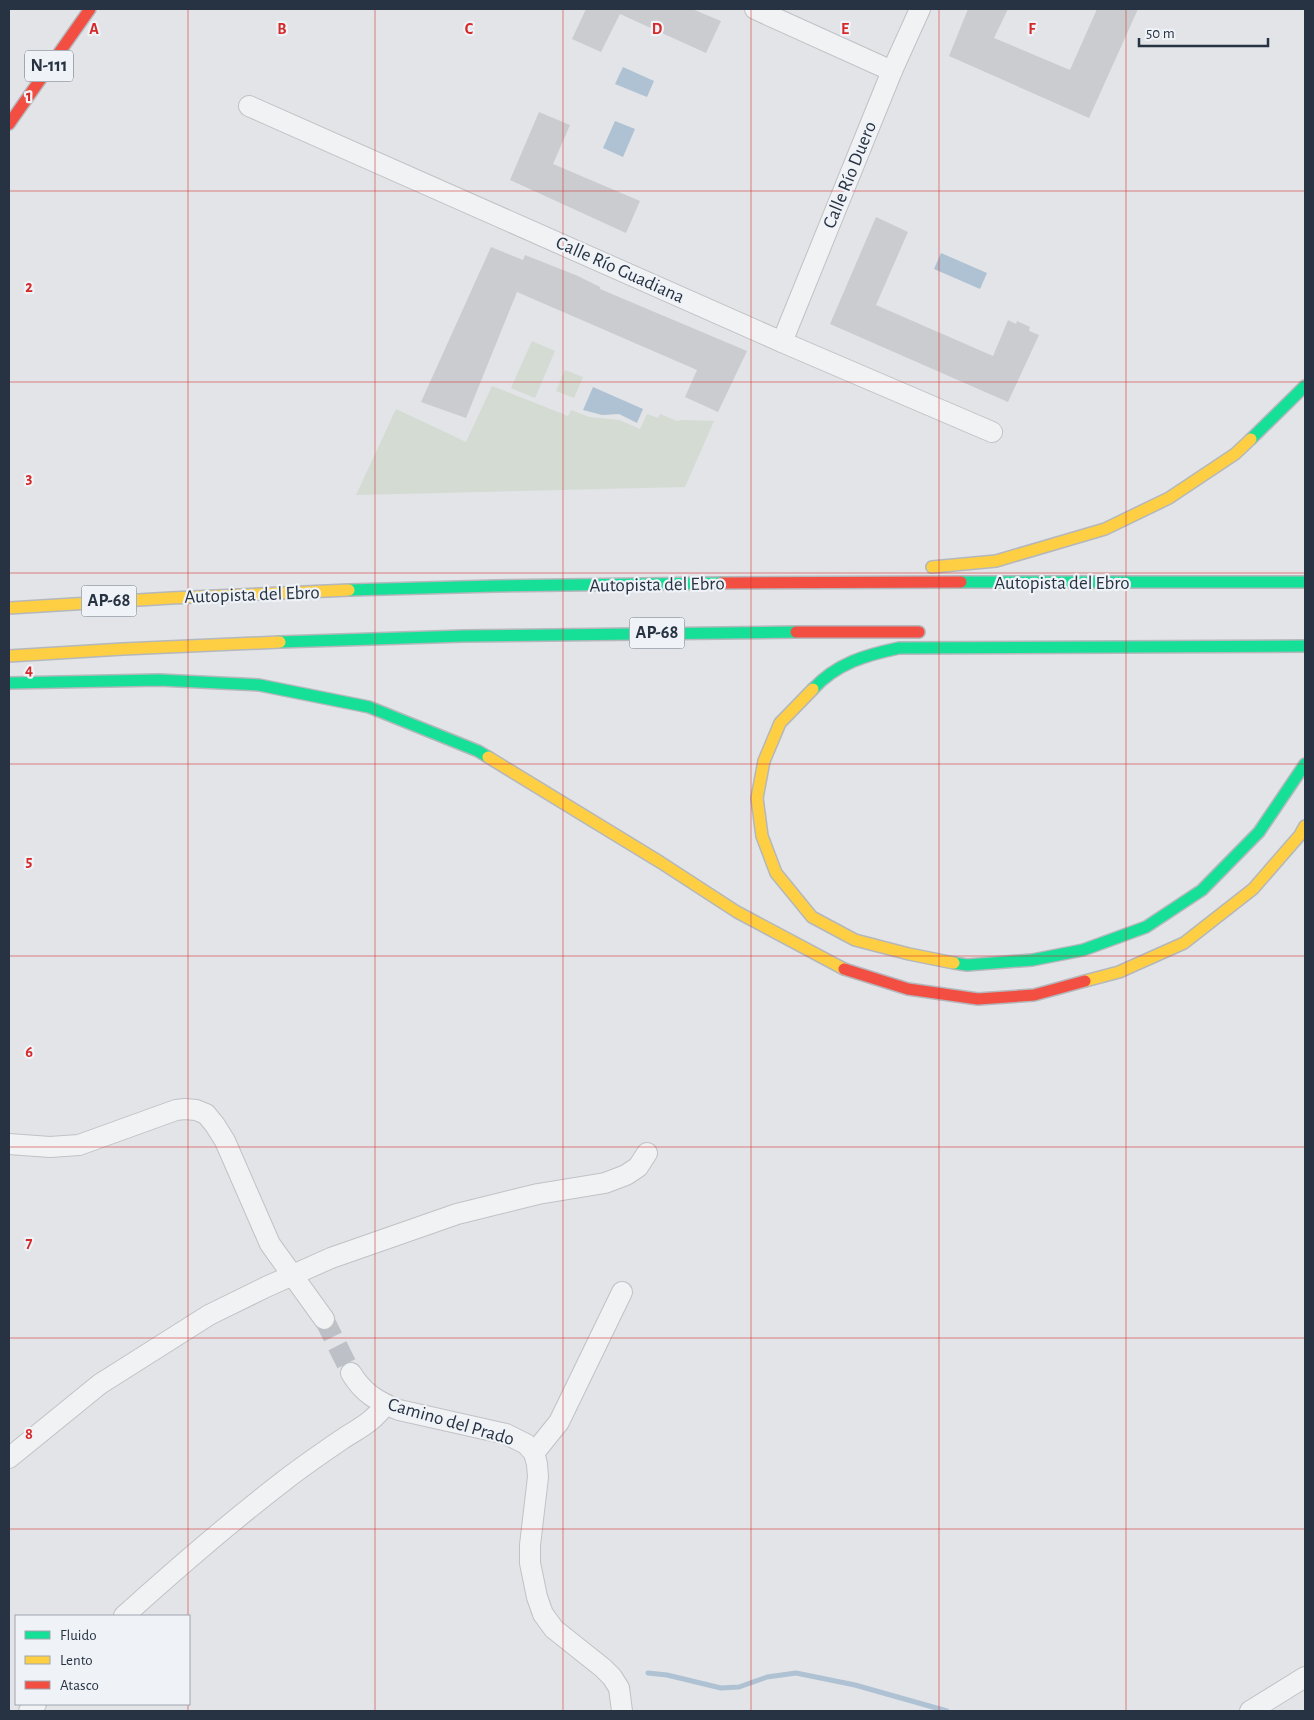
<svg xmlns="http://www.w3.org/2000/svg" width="1314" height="1720" font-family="'Alegreya Sans',sans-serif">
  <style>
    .green { fill: #d3dbd2 }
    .water { fill: #aec2d4 }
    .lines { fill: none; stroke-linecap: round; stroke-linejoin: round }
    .stream { stroke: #aec2d4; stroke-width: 5 }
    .building { fill: #cacccf }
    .street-tunnel { stroke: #bdc0c6; stroke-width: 20; stroke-dasharray: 20 10; stroke-linecap: butt }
    .street-casing { stroke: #c0c2c5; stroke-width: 22 }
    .fast-casing { stroke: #b4b7bc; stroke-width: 14 }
    .slow-casing { stroke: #b4b7bc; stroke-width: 14 }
    .jam-casing { stroke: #b4b7bc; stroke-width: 14 }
    .street { stroke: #f1f2f4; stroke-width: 20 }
    .fast { stroke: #16e098; stroke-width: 11 }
    .slow { stroke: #ffcf43; stroke-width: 11 }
    .jam { stroke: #f24e42; stroke-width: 11 }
    .grid { fill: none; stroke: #d62828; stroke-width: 1; stroke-opacity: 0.55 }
    .labels { text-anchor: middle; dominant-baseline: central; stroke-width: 4.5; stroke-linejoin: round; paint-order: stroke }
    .shield { fill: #eff3f7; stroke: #636c78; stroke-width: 1 }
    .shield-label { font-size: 18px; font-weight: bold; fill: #273242 }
    .street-label { font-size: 19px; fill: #273242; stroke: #eff3f7 }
    .grid-label { font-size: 16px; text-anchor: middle; font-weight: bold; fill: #d62828; stroke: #eff3f7; stroke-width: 4.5; stroke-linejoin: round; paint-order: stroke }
  </style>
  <rect width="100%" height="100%" fill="#e2e4e7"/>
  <g class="green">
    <polygon points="532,341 555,351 535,398 511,388"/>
    <polygon points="565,370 583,377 574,398 556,391"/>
    <polygon points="492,386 568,416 571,410 589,417 619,420 640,429 647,414 658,418 660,414 677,421 683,420 714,421 685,487 356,495 396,409 466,442"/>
  </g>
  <g class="water">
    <polygon points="623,67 654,81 647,97 615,84"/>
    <polygon points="615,121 635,129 623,157 603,148"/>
    <polygon points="941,253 987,273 980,289 934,269"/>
    <polygon points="593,387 643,409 637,423 619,414 602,415 583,410"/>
  </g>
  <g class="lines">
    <polyline class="stream" points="648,1673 667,1675 721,1688 739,1687 767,1677 796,1673 855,1685 947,1711"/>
  </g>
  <g class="building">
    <polygon points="586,9 692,9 721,21 706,53 620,14 601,52 572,39"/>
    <polygon points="968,9 1008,9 994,38 1070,70 1097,9 1138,9 1089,118 949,56"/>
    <polygon points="539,112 570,125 553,164 640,201 626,233 510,180"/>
    <polygon points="876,217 908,232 876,305 993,356 1008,320 1016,324 1017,321 1030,327 1029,331 1039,335 1008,402 830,324"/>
    <polygon points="491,247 523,260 525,255 578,276 600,287 600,289 747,351 718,412 685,397 697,370 517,292 466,418 421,402"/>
  </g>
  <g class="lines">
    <polyline class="street-tunnel" points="324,1319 351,1373"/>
    <g class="street-casing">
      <g id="street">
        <polyline points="755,9 892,71"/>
        <polyline points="249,106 782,342 992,432"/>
        <polyline points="782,342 892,71 920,9"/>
        <polyline points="9,1144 50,1147 79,1145 176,1110 185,1109 196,1110 206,1114 215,1125 225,1141 270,1244 324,1319"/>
        <path d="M351 1373C363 1393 378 1402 399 1410L506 1434 526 1444 534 1453 537 1464 538 1477 530 1545V1563L537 1597 543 1614 554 1629 603 1668 612 1677 619 1688 622 1711"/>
        <polyline points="534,1453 559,1422 622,1292"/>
        <polyline points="9,1458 100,1384 209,1315 266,1287 331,1258 457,1214 538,1194 605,1183 626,1175 638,1167 647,1153"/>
        <path d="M124 1616C176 1569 229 1523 285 1480 303 1466 322 1453 341 1440 359 1428 372 1423 385 1405"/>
        <polyline points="29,1711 36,1704"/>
        <polyline points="1250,1711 1305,1677"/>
      </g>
    </g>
    <g class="fast-casing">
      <g id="fast">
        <polyline points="1251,439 1305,386"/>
        <polyline points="961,582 1305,582"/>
        <polyline points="349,590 495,586 721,583"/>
        <polyline points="280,642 464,636 796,632"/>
        <polyline points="9,683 159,680 259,685 369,707 478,751 488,757"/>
        <path d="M813 689C837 663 866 655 899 648L1305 646"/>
        <polyline points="954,963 967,965 1032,960 1083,950 1146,927 1202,890 1259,832 1305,764"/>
      </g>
    </g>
    <g class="slow-casing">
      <g id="slow">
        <polyline points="932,567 996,561 1105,529 1169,498 1235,454 1251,439"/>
        <polyline points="9,608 171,598 349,590"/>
        <polyline points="9,656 123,649 280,642"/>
        <polyline points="813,689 780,723 764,761 757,798 762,836 776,873 812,917 855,940 909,954 954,963"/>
        <polyline points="488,757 660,862 737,912 844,969"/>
        <polyline points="1085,981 1119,972 1184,943 1253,889 1300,835 1305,826"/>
      </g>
    </g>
    <g class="jam-casing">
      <g id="jam">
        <polyline points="9,124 90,9"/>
        <polyline points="721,583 961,582"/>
        <polyline points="796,632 919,632"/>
        <polyline points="844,969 908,989 978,999 1034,995 1085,981"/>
      </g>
    </g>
    <use href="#street" class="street"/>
    <use href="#fast" class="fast"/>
    <use href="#slow" class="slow"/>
    <use href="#jam" class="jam"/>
  </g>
  <path class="grid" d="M188 9V1616M375 9V1711M563 9V1711M751 9V1711M939 9V1711M1126 9V1711M9 191H1305M9 382H1305M9 573H1305M9 764H1305M9 956H1305M9 1147H1305M9 1338H1305M9 1529H1305M188 1704V1711"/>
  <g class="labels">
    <g class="shield">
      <rect x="25" y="50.5" width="48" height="31" rx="4"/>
      <rect x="81.5" y="585.5" width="55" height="31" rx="4"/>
      <rect x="629.5" y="617.5" width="55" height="31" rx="4"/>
    </g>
    <g class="shield-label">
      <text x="49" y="66">N-111</text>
      <text x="109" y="601">AP-68</text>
      <text x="657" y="633">AP-68</text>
    </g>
    <g class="street-label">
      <text transform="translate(850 175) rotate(-68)">Calle Río Duero</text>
      <text transform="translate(620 270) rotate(24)">Calle Río Guadiana</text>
      <text x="1062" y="583">Autopista del Ebro</text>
      <text transform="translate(657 585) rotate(-1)">Autopista del Ebro</text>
      <text transform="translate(252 595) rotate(-2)">Autopista del Ebro</text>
      <text transform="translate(451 1422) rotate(16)">Camino del Prado</text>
    </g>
  </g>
  <g class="grid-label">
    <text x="94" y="34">A</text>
    <text x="282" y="34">B</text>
    <text x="469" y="34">C</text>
    <text x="657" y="34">D</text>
    <text x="845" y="34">E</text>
    <text x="1032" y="34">F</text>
    <text x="29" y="101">1</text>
    <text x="29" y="292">2</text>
    <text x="29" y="483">3</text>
    <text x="29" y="675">4</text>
    <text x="29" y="866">5</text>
    <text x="29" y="1057">6</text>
    <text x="29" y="1248">7</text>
    <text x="29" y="1439">8</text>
  </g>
  <rect width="1314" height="1720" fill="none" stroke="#273242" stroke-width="20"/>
  <rect x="15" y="1615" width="175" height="90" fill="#eff3f7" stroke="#9fa6af"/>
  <rect x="25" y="1631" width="25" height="8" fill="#16e098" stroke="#9fa6af"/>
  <text x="60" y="1640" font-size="15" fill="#273242">Fluido</text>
  <rect x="25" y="1656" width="25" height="8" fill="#ffcf43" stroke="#9fa6af"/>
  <text x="60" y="1665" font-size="15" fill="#273242">Lento</text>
  <rect x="25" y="1681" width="25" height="8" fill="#f24e42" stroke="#9fa6af"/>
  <text x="60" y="1690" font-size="15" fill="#273242">Atasco</text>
  <path d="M1139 38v8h129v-8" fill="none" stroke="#273242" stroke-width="2.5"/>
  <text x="1146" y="38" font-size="15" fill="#273242" stroke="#eff3f7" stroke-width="4" paint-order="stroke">50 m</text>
</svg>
